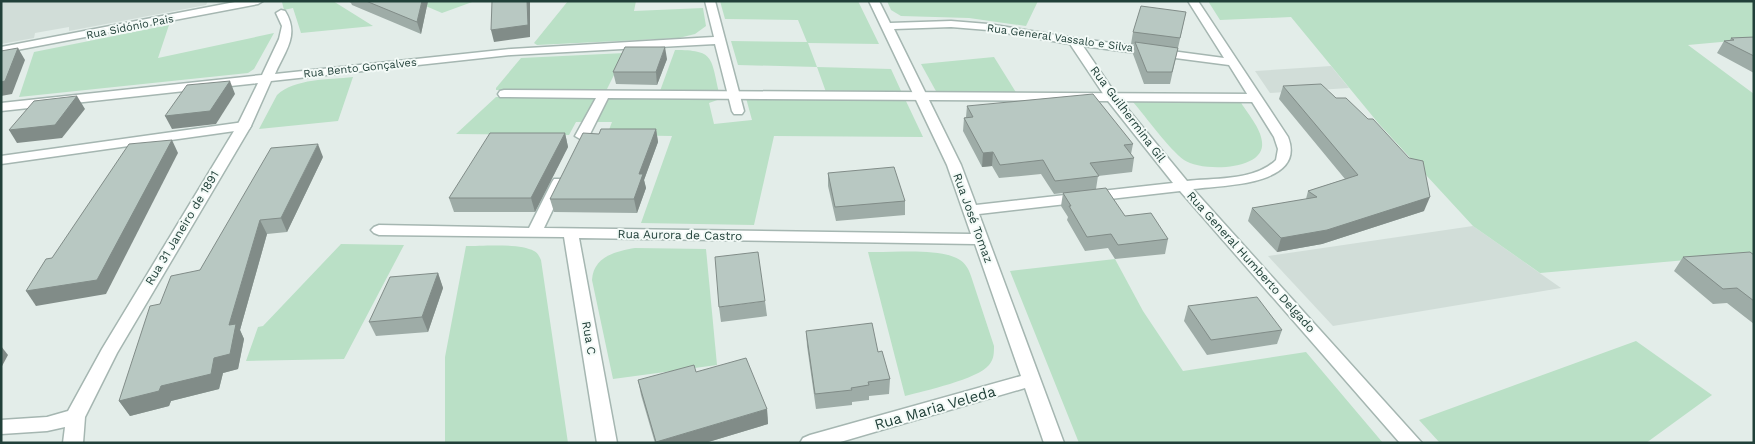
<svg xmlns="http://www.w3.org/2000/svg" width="1755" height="444" font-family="'Work Sans',sans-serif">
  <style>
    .built { fill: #d1ddd8 }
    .green { fill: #bae0c6 }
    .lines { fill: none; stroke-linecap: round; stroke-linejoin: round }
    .pedestrian-casing { stroke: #a5b6b1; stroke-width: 3 }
    .minor-casing { stroke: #a5b6b1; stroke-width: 3 }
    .pedestrian { fill: #fff; fill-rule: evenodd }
    .minor { fill: #fff; fill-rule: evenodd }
    .wall { fill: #9eaca7 }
    .shaded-wall { fill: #818c88 }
    .building { fill: #b8c8c2; stroke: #818c88 }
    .labels { text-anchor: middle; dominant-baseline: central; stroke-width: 4; stroke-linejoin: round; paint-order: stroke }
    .far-street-label { font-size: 11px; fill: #214039; stroke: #f3faf7 }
    .street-label { font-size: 12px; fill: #214039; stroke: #f3faf7 }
    .near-street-label { font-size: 15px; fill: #214039; stroke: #f3faf7 }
  </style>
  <rect width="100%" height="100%" fill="#e3ede9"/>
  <g class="built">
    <polygon points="1,1 208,1 206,5 69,31 69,27 35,33 34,38 1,44"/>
    <polygon points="1331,66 1349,88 1270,93 1255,71"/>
    <polygon points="1473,226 1561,288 1333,326 1268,256"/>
  </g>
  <g class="green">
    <polygon points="287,1 333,1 373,26 301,33 293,8 284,10 282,2"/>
    <polygon points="414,1 475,1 442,13"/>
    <polygon points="568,1 636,1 634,11 703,8 706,26 695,34 679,38 537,45 534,43"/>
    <polygon points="720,1 858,1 879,44 808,43 817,67 891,69 902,93 826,92 817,67 738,65 731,41 807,42 798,20 725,19"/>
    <polygon points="887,1 1038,1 1026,26 969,18 901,16 891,10"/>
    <polygon points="1208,1 1754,1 1754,39 1688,45 1754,94 1754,254 1540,273 1473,226 1379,124 1291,17 1220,20"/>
    <polygon points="169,25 158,58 274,33 254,69 248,73 19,97 34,52"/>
    <path d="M675 50C714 50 711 57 719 92L660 91Z"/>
    <polygon points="625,53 606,91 496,90 496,88 521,58"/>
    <polygon points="994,57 1017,94 937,93 921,64"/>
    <path d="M353 77 338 121 259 129 277 95C295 78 329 80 353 77Z"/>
    <polygon points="496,97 596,98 582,122 576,122 569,135 456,134"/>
    <polygon points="609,98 720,99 709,103 714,124 752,120 746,98 905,99 923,137 774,136 754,225 641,223 672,136 607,135 612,122 596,122"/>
    <path d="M1240 101C1247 113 1261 128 1262 142 1266 171 1201 172 1184 160 1169 149 1146 117 1133 102Z"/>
    <polygon points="341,244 404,245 344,359 246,361 258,327 263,326"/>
    <path d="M466 246C483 246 520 243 534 251 538 253 539 256 541 260L568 443H445V357Z"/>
    <path d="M635 248 706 249 717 365 613 379 592 280C593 257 616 251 635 248Z"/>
    <path d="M868 252C892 253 940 247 960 260 966 264 969 270 971 276L994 346C994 353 994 359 989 365 978 379 924 391 905 396Z"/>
    <polygon points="1115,259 1143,311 1183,371 1306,352 1383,443 1079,443 1010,271"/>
    <polygon points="1636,341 1712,395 1646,443 1440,443 1419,420"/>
  </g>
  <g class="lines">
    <g class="pedestrian-casing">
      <g id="pedestrian">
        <polygon points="504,90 1255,94 1261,98 1255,102 608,98 589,136 582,140 575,136 596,98 500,97 498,94 500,91"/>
        <polygon points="244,122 249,123 251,126 249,129 1,164 1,156"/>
      </g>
    </g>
    <g class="minor-casing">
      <g id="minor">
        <polygon points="240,1 263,1 258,4 1,53 1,47"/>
        <path d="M705 1H715L744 111 742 114H734L732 111 715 44 511 55 271 81 251 126 117 353 85 417 83 443H63L65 427 47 431 1 434V420L47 417 68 411 102 349 237 126 258 83 1 111V103L262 75 279 39 282 26 276 13 281 10 285 11C300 35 285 51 275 74L511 49 714 37Z"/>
        <path d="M869 1H879L890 23 951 21 988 24 1074 38 1224 58 1188 1H1198L1288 137C1307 186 1222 185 1193 189L1422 443H1400L1180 191 979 214 1064 443H1044L1025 388 837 443H800L803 438 810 435 1021 376 975 244 579 238 617 443H597L564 237 379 235 374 233 371 230 374 227 379 225 529 228 552 182 554 179H564L566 182 544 228 971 234 947 165ZM951 27 988 30 1070 44 1108 101 1173 183 976 205 961 165 894 29ZM1083 46 1229 65 1274 137 1278 149 1276 160C1255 181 1214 178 1187 181L1117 96Z"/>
      </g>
    </g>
    <use href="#pedestrian" class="pedestrian"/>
    <use href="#minor" class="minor"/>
  </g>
  <g class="wall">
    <polygon points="348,1 428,1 421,34 352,5 351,3"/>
    <polygon points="1186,12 1170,84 1144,84 1133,54 1134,44 1131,44 1133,32"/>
    <polygon points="1754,37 1754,73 1717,53 1724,41 1730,40 1731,38"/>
    <polygon points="667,59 657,85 616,84 613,72"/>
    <polygon points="1283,86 1424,211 1322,244 1277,252 1248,221 1252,208 1306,199 1308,191 1345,179 1279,99"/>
    <polygon points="967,106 1133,144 1131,154 1134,158 1132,172 1098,176 1096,189 1125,216 1168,239 1165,254 1115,259 1108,248 1085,251 1067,220 1068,217 1061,206 1063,193 1054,194 1041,174 999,178 992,166 982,167 963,131 964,118 966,117"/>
    <polygon points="656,129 658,142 644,180 646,188 637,213 554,212 550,199 599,134"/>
    <polygon points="565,133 568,147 535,212 454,212 449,198"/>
    <polygon points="323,157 287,232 267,234 240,330 244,339 238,369 223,373 219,389 171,401 169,406 130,416 119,401 160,304 200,270"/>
    <polygon points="828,173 905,201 905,215 836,221 828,186"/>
    <polygon points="1754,255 1754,324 1727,303 1713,304 1674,271 1683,257"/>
    <polygon points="438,273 443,288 428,332 376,336 369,322"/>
    <polygon points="765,301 767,316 721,322 719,307"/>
    <polygon points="1188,306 1282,330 1277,344 1207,355 1184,321"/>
    <polygon points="806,331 878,352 890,379 889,394 869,396 869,400 852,402 852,405 816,409 807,346"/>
    <polygon points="696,372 767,409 768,424 705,443 655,443 641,395 638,380"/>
  </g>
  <g class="shaded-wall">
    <polygon points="422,1 428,1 421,34 417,22"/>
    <polygon points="527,1 530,1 530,37 494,42 491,30"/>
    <polygon points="665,47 667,59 657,85 656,72"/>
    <polygon points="18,48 25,60 12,94 1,96 1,82"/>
    <polygon points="230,81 235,94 216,124 172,129 165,116"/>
    <polygon points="77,96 85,109 62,138 17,143 9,130"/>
    <polygon points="656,129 658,142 644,180 646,188 637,213 634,199 639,174"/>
    <polygon points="565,133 568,147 535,212 531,198"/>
    <polygon points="172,140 178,153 106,294 36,306 26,291"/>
    <polygon points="318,144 323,157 287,232 281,218"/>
    <polygon points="993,152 992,166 982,167 983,153"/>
    <polygon points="1430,197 1424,211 1322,244 1277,252 1281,238"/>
    <polygon points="260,220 267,234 240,330 244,339 238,369 223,373 219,389 171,401 169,406 130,416 119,401 161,386 229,325"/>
    <polygon points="438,273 443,288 428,332 422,317"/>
    <polygon points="1,346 8,355 1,368"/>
    <polygon points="767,409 768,424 705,443 656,443 656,442"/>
  </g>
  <g class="building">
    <polygon points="366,1 422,1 417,22"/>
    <polygon points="492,1 527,1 528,25 491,30"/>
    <polygon points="1141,6 1186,12 1180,38 1133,32"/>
    <polygon points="1754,37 1754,56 1724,41 1734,40 1731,38"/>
    <polygon points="1135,42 1178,48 1172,72 1147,72"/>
    <polygon points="625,47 665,47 656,72 613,72"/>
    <polygon points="18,48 5,81 1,82 1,51"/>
    <polygon points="230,81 210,111 165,116 187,85"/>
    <polygon points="1321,84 1336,98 1346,98 1368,119 1373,119 1409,158 1423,161 1430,197 1327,230 1281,238 1252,208 1317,197 1308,191 1358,175 1283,86"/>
    <polygon points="1093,94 1133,144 1124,145 1134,158 1090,163 1099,176 1055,181 1043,160 1000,165 993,152 983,153 964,118 973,117 967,106"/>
    <polygon points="77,96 55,125 9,130 34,101"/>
    <polygon points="601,129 656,129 639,174 643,174 634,199 550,199 583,133 599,134"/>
    <polygon points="490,133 565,133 531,198 449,198"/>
    <polygon points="172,140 97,280 26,291 46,259 52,258 129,144"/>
    <polygon points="318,144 281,218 260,220 229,325 236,324 230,354 214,358 211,374 161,386 159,391 119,401 150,306 160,304 171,276 200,270 271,148"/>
    <polygon points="894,167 905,201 835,207 828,173"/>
    <polygon points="1106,188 1125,216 1151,213 1168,239 1118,245 1111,234 1087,237 1069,206 1071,206 1063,193"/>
    <polygon points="758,252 765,301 719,307 715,257"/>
    <polygon points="1750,252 1754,255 1754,301 1737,288 1723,289 1683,257"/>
    <polygon points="438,273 422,317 369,322 390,277"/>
    <polygon points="1257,297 1282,330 1211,340 1188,306"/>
    <polygon points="872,323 878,352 882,351 890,379 868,382 869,385 851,388 852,390 815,394 806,331"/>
    <polygon points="746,358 767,409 656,442 638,380 694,365 696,372"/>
  </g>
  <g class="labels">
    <g class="far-street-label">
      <text transform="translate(130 27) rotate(-11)">Rua Sidónio Pais</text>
      <text transform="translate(1060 38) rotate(8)">Rua General Vassalo e Silva</text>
      <text transform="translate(360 68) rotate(-6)">Rua Bento Gonçalves</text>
    </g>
    <g class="street-label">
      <text transform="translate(1128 114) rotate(53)">Rua Guilhermina Gil</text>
      <text transform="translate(973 218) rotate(70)">Rua José Tomaz</text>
      <text transform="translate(182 228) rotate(-59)">Rua 31 Janeiro de 1891</text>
      <text transform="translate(680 235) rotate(1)">Rua Aurora de Castro</text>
      <text transform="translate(1251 262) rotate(48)">Rua General Humberto Delgado</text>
      <text transform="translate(589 338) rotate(80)">Rua C</text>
    </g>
    <g class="near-street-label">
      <text transform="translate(935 408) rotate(-16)">Rua Maria Veleda</text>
    </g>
  </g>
  <rect width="1755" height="444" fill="none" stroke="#214039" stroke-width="5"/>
</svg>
